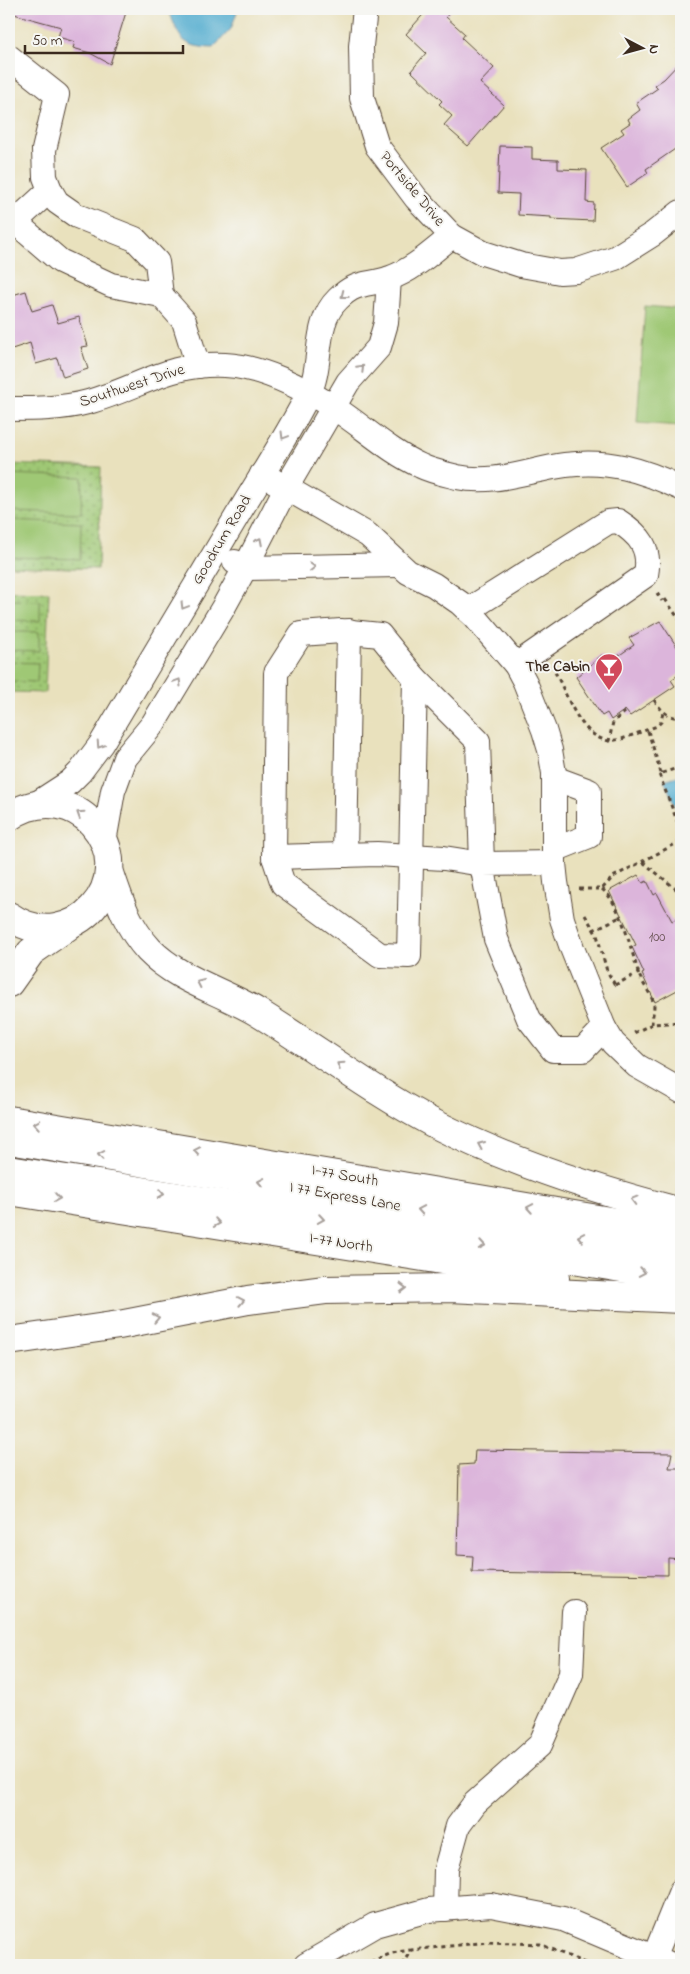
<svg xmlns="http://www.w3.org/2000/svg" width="690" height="1974" font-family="'Indie Flower',sans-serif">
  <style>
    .green { fill: url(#green-dots); stroke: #6d7949 }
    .pitch { fill: #9fc874; stroke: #6d7949 }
    .water { fill: #51accf; stroke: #466b76 }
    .building { fill: #dcb5db }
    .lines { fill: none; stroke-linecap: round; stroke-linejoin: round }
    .minor-casing { stroke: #554536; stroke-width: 26 }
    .major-casing { stroke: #554536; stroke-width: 30 }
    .highway-casing { stroke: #554536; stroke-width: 30 }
    .path { stroke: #554536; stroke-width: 3; stroke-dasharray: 4 4; stroke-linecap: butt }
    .minor { stroke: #fff; stroke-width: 24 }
    .major { stroke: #fff; stroke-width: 28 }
    .highway { stroke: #fff; stroke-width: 28 }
    .oneway { stroke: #a79f9a }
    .labels { text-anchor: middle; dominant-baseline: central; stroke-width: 4; stroke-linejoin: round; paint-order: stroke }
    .number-label { font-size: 14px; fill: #634d4d }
    .street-label { font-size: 16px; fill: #3b2a1e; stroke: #f6f6f2 }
    .poi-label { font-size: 16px; font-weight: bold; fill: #3b2a1e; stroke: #f6f6f2; text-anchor: end }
  </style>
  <defs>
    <pattern id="green-dots" width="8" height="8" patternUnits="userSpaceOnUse" patternTransform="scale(1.25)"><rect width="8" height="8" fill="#9fc874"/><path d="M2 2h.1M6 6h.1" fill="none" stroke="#83a35f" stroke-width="1.8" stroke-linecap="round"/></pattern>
  </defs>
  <rect width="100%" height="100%" fill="#f6f6f2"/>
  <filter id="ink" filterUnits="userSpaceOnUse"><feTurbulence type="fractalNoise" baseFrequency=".02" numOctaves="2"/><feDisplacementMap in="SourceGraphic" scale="10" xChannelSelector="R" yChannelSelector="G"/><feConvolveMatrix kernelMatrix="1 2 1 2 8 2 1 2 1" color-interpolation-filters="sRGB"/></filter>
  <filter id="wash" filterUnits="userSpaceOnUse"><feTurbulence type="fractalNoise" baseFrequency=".0096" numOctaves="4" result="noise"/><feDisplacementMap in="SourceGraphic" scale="20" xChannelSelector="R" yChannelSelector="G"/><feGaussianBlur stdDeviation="1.12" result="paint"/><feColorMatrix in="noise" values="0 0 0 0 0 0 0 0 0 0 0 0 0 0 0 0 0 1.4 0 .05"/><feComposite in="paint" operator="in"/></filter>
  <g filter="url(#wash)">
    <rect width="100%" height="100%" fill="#e9e1bd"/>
    <g class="green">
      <polygon points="9,464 101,467 98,569 9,566"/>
      <polygon points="9,591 49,592 45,693 9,692"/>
    </g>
    <g class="pitch">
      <polygon points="645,306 681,309 681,426 637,423"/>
      <polygon points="9,474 82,477 81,513 9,511"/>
      <polygon points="9,520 81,523 80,559 9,557"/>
      <polygon points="9,600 40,601 40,621 9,620"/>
      <polygon points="9,632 39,632 39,651 9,650"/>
      <polygon points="9,662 38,663 37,682 9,681"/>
    </g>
    <g class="water">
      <path d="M168 9H238L231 29 213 48C179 47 180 37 168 9Z"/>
      <polygon points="681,775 681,818 664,780"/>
    </g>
    <g id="blocks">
      <g class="building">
        <polygon points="15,9 127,9 110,64 90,53 73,48 75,42 58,37 61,27 14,14"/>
        <polygon points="428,9 452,9 446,17 465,34 462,38 494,68 480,83 504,105 468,146 444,125 452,116 439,104 442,101 411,71 426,53 406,34"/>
        <polygon points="681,61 681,145 646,169 648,173 627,187 601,148 624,133 621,129 630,123 628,119 640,110 636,103 658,88 655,85 664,79"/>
        <polygon points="500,146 532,147 532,159 558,160 558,169 587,170 586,202 594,203 593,221 551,219 551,217 518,215 519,194 498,193"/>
        <polygon points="26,291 32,311 52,305 58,323 79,317 88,346 81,347 88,369 63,377 57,358 36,364 30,343 9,350 9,296"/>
        <polygon points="660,621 681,653 681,673 671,680 675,686 630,716 625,710 611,720 607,713 602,716 576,677 602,655 608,663 634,645 629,638"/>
        <polygon points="638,875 643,883 647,881 654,895 657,893 672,921 676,919 681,929 681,988 655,1002 642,974 644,973 632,947 636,945 609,891"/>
        <polygon points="475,1450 672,1453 669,1468 681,1468 681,1559 668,1558 668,1575 472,1572 473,1556 457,1555 459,1465 474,1464"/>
      </g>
    </g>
  </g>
  <g filter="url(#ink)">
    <use href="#blocks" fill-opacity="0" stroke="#554536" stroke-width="1"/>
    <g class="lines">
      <g class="minor-casing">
        <g id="minor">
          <polyline points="365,9 361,46 362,98 377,146 416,198 452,236 483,253 521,265 560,272 576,271 615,258 653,234 681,212"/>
          <polyline points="9,57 57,95 44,150 45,177 50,190 57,202 77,216 135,239 157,262 161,295"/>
          <polyline points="9,217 60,261 111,285 161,295 184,321 198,366"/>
          <polyline points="15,222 50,190"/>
          <path d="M9 409C35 409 62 409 88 402 137 389 169 362 225 365 263 367 301 387 333 407 363 426 388 451 421 466 431 471 445 474 457 477 495 485 528 470 565 465 608 459 643 470 681 488"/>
          <polyline points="262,474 368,535 408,572 434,585 460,603 475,617 516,665 525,682 544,730 550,750 554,773 554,863 556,882 562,919 572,948 604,1028 613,1043 637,1066 681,1091"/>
          <polyline points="235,562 245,568 398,565"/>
          <path d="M468 610 608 522 618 521C640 535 651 548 646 575L516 665"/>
          <polygon points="341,631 380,635 415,678 478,741 482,864 444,858 377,854 274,857 276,673 301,634"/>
          <path d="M36 804 70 782 80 772 101 744C147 668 192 592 237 516 261 476 287 436 308 395 324 365 312 324 338 299 357 280 369 286 390 278 413 270 433 251 452 236"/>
          <polyline points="104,842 113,791 125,758 153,724 223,608 245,568 286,488 348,382 379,347 386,323 389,279"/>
          <polyline points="554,850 589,836 589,791 554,778"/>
          <polyline points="345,855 349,631"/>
          <polyline points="274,857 283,884 380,955 409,956 415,678"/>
          <polyline points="554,863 482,864 496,939 529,1019 553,1050 583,1050 604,1028"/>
          <polyline points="445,1909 446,1869 458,1826 475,1803 540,1745 571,1674 574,1612"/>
          <polyline points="306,1965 375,1925 429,1910 491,1905 563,1919 672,1965"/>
          <polyline points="651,1965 681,1891"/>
        </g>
      </g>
      <g class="major-casing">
        <g id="major">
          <path d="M9 817C24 806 41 802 59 805 71 807 83 814 92 823 143 880 71 960 9 916"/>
          <polyline points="9,983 31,952 67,927"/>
        </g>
      </g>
      <g class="highway-casing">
        <g id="highway">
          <polyline points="9,816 10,815"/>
          <path d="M109 870C119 900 127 926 149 950 178 980 222 991 257 1012 316 1048 372 1091 433 1123 512 1163 596 1190 681 1212"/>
          <polyline points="9,1120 681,1233"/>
          <polyline points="9,1140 681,1253"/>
          <polyline points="9,1170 454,1240 681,1278"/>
          <polyline points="9,1191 555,1278"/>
          <polyline points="9,1341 119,1325 248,1300 325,1290 450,1288 681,1299"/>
        </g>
      </g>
      <g class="path">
        <polyline points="657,593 662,601"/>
        <polyline points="665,599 681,622"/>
        <path d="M555 672C568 696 579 736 609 741"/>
        <path d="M654 700C661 710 668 719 681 717"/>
        <polyline points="625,712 613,722 609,741 622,739 657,726 661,722 663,712"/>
        <polyline points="648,731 661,773"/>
        <polyline points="681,767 659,774 681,831"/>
        <polyline points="643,862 681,893"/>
        <polyline points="579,889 602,889 613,877 681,841"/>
        <path d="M602 889C623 906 631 953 640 977 644 986 652 995 654 1005 654 1011 652 1018 652 1024"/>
        <polyline points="585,915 597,935 607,971 615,985"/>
        <polyline points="593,930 618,918 619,920"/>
        <polyline points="615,985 638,973 639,976"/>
        <polyline points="634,1033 652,1024 681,1022"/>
        <polyline points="363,1965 392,1953 410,1950"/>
        <polyline points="402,1965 411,1950 489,1942 540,1944 589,1965"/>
      </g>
      <use href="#minor" class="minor"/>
      <use href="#major" class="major"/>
      <use href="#highway" class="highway"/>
    </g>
    <defs><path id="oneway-chevron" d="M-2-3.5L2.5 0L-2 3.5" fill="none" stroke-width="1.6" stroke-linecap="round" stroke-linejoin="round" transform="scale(1.25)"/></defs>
    <g class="oneway">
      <use href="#oneway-chevron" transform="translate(344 295) rotate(142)"/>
      <use href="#oneway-chevron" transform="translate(361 368) rotate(-45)"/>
      <use href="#oneway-chevron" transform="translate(284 436) rotate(121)"/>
      <use href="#oneway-chevron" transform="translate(259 541) rotate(-63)"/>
      <use href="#oneway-chevron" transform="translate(312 567) rotate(-1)"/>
      <use href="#oneway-chevron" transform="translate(184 606) rotate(121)"/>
      <use href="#oneway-chevron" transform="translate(178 682) rotate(-59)"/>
      <use href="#oneway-chevron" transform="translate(100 745) rotate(123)"/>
      <use href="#oneway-chevron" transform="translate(80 814) rotate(-147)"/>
      <use href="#oneway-chevron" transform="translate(200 983) rotate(-155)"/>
      <use href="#oneway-chevron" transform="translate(340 1065) rotate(-147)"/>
      <use href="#oneway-chevron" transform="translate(37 1124) rotate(-170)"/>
      <use href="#oneway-chevron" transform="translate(481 1145) rotate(-156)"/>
      <use href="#oneway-chevron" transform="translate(197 1151) rotate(-170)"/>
      <use href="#oneway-chevron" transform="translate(101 1155) rotate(-170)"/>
      <use href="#oneway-chevron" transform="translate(261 1182) rotate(-170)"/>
      <use href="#oneway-chevron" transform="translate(161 1194) rotate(9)"/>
      <use href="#oneway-chevron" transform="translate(57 1198) rotate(9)"/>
      <use href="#oneway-chevron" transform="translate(634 1200) rotate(-165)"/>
      <use href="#oneway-chevron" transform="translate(530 1208) rotate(-170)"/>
      <use href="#oneway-chevron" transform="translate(421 1210) rotate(-170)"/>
      <use href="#oneway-chevron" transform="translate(321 1219) rotate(9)"/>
      <use href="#oneway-chevron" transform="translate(217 1223) rotate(9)"/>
      <use href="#oneway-chevron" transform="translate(581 1237) rotate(-170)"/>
      <use href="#oneway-chevron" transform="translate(482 1245) rotate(10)"/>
      <use href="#oneway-chevron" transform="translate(642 1272) rotate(10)"/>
      <use href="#oneway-chevron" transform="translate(403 1288)"/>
      <use href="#oneway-chevron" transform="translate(241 1301) rotate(-11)"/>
      <use href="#oneway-chevron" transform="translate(156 1318) rotate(-11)"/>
    </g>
  </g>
  <defs>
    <g id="bar-pin" transform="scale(1.4375)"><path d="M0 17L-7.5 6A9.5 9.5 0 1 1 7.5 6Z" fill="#d1495b" stroke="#f6f6f2"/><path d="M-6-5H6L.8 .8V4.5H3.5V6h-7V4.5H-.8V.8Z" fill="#fff"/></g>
  </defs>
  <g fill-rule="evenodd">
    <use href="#bar-pin" x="609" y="667"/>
  </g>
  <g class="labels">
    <g class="number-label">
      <text x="657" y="937">100</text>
    </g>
    <g class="street-label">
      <text transform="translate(412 189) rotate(50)">Portside Drive</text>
      <text transform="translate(132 386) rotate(-18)">Southwest Drive</text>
      <text transform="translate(222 540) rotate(-59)">Goodrum Road</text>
      <text transform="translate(345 1176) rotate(10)">I-77 South</text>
      <text transform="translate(345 1197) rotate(10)">I 77 Express Lane</text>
      <text transform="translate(341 1243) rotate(9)">I-77 North</text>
    </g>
    <g class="poi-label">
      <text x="590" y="667">The Cabin</text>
    </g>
  </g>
  <rect width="690" height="1974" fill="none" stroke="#f6f6f2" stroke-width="30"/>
  <g transform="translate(642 48) rotate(96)" stroke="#f6f6f2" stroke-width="4" paint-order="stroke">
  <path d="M0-4L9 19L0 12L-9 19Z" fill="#3b2a1e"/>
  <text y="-8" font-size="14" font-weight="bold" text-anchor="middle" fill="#3b2a1e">N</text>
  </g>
  <path d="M25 45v8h158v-8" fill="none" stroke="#3b2a1e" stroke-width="2.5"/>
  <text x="32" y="45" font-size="15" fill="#3b2a1e" stroke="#f6f6f2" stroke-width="4" paint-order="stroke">50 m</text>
</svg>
